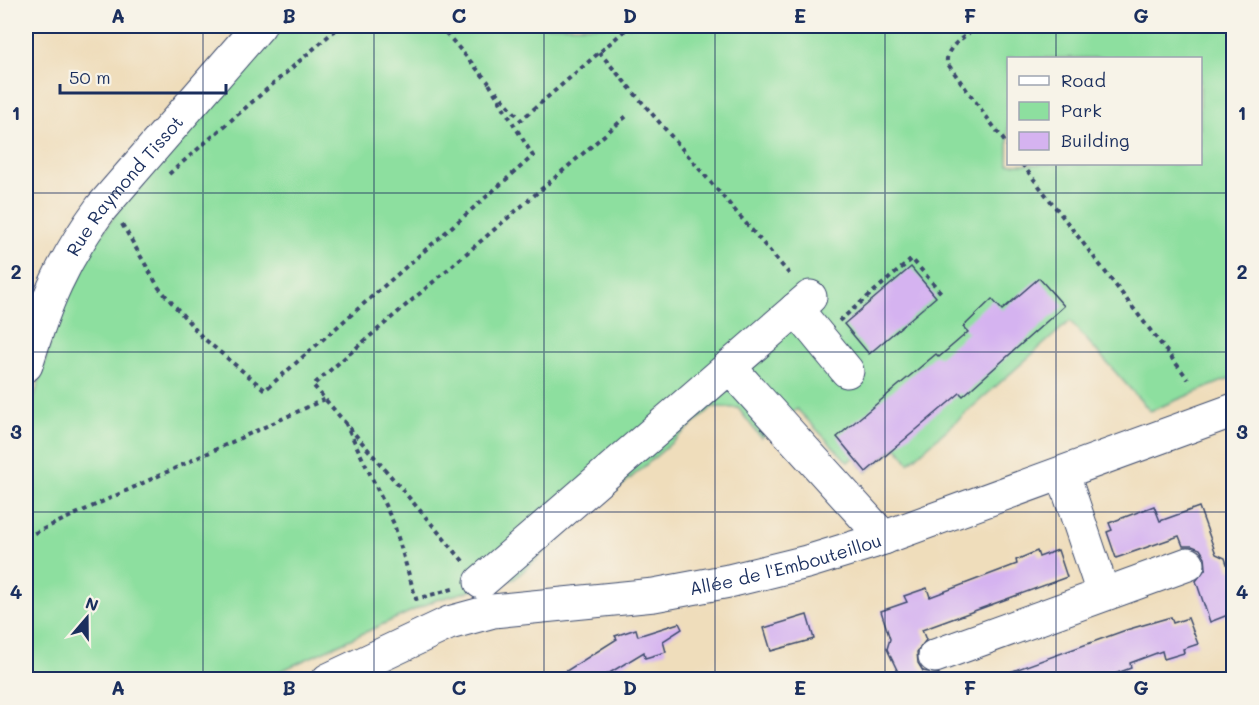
<svg xmlns="http://www.w3.org/2000/svg" width="1259" height="705" font-family="Mali,sans-serif">
  <style>
    .green { fill: #8ddf9f; stroke: #54877e; stroke-width: 1.5; fill-rule: evenodd }
    .building { fill: #d5b3f0 }
    .lines { fill: none; stroke-linecap: round; stroke-linejoin: round }
    .minor-casing { stroke: #3b496c; stroke-width: 35 }
    .path { stroke: #3b496c; stroke-width: 4; stroke-dasharray: 4.5 4.5; stroke-linecap: butt }
    .minor { stroke: #fff; stroke-width: 33 }
    .grid { fill: none; stroke: #1b2f5e; stroke-width: 1.5; stroke-opacity: 0.55 }
    .labels { text-anchor: middle; dominant-baseline: central; stroke-width: 6; stroke-linejoin: round; paint-order: stroke }
    .street-label { font-size: 18px; fill: #1b2f5e; stroke: #f7f3e8 }
    .neatline { fill: none; stroke: #1b2f5e; stroke-width: 2 }
    .grid-label { font-size: 20px; text-anchor: middle; font-weight: bold; fill: #1b2f5e }
  </style>
  <rect width="100%" height="100%" fill="#f7f3e8"/>
  <filter id="ink" filterUnits="userSpaceOnUse"><feTurbulence type="fractalNoise" baseFrequency=".0167" numOctaves="2"/><feDisplacementMap in="SourceGraphic" scale="12" xChannelSelector="R" yChannelSelector="G"/><feConvolveMatrix kernelMatrix="1 2 1 2 8 2 1 2 1" color-interpolation-filters="sRGB"/></filter>
  <filter id="wash" filterUnits="userSpaceOnUse"><feTurbulence type="fractalNoise" baseFrequency=".008" numOctaves="4" result="noise"/><feDisplacementMap in="SourceGraphic" scale="24" xChannelSelector="R" yChannelSelector="G"/><feGaussianBlur stdDeviation="1.35" result="paint"/><feColorMatrix in="noise" values="0 0 0 0 0 0 0 0 0 0 0 0 0 0 0 0 0 1.4 0 .05"/><feComposite in="paint" operator="in"/></filter>
  <g filter="url(#wash)">
    <rect width="100%" height="100%" fill="#efddbb"/>
    <path class="green" d="M279 26H1233V377L1150 411 1070 321 909 463 897 447 866 472 854 457 848 462 797 409 761 438 738 408 713 407 514 579 436 600 263 679 26 680V426L68 282 117 212ZM1008 58H1200V164H1008Z"/>
    <g id="blocks">
      <g class="building">
        <polygon points="911,267 936,297 869,354 844,324"/>
        <polygon points="1039,278 1064,306 963,396 960,393 866,472 837,437 936,354 939,357 968,332 963,327 992,299 1002,310"/>
        <polygon points="1154,506 1160,521 1199,507 1216,554 1225,558 1229,570 1233,569 1233,613 1210,622 1196,581 1206,568 1205,557 1200,549 1192,546 1183,546 1179,536 1116,558 1107,532 1112,530 1109,523"/>
        <polygon points="1058,550 1067,577 922,630 926,640 917,652 918,663 923,671 939,674 941,680 907,680 904,672 899,674 887,649 890,639 881,611 907,602 904,596 927,588 930,597 1017,564 1016,560 1037,551 1039,557"/>
        <polygon points="807,615 814,639 771,651 764,628"/>
        <polygon points="1171,617 1173,623 1188,618 1198,644 1183,649 1184,653 1164,659 1162,651 1130,663 1131,668 1112,675 1114,680 996,680 996,677 1126,630"/>
        <polygon points="679,623 682,629 663,641 666,652 645,658 644,652 598,680 552,680 617,639 615,636 636,629 638,636"/>
      </g>
    </g>
  </g>
  <g filter="url(#ink)">
    <use href="#blocks" fill-opacity="0" stroke="#3b496c" stroke-width="1.5"/>
    <g class="lines">
      <g class="minor-casing">
        <g id="minor">
          <polyline points="796,309 847,371"/>
          <path id="s1" d="M26 365C45 303 62 261 101 208L259 26"/>
          <polyline points="729,367 884,538"/>
          <polyline points="1063,474 1103,593"/>
          <polyline points="481,582 810,297"/>
          <polyline points="935,656 1188,564"/>
          <path id="s2" d="M328 680 449 623 493 611 654 595 729 581 807 562 872 542 1234 410"/>
        </g>
      </g>
      <g class="path">
        <polyline points="440,26 489,83"/>
        <path d="M979 26C967 35 945 46 947 63L1008 146"/>
        <polyline points="599,52 792,277"/>
        <polyline points="496,91 521,120 630,26"/>
        <polyline points="1022,164 1188,379"/>
        <polyline points="169,174 340,26"/>
        <polyline points="122,224 159,288 202,337 265,390 533,156 488,82"/>
        <polyline points="839,321 912,259 943,295"/>
        <polyline points="345,422 394,524 416,599 456,588"/>
        <polyline points="26,537 325,399"/>
        <polyline points="463,561 313,385 629,114"/>
      </g>
      <use href="#minor" class="minor"/>
    </g>
  </g>
  <path class="grid" d="M203 26V680M374 26V680M544 26V680M715 26V680M885 26V680M1056 26V58M1056 164V680M26 193H1234M26 352H1234M26 512H1234"/>
  <g class="labels">
    <g class="street-label">
      <text stroke="none"><textPath href="#s1" startOffset="207">Rue Raymond Tissot</textPath></text>
      <text stroke="none"><textPath href="#s2" startOffset="476">Allée de l'Embouteillou</textPath></text>
    </g>
  </g>
  <rect width="1259" height="705" fill="none" stroke="#f7f3e8" stroke-width="66"/>
  <rect x="1007" y="57" width="195" height="108" fill="#f7f3e8" stroke="#9fa5b1" stroke-width="1.5"/>
  <rect x="1019" y="76" width="30" height="9" fill="#ffffff" stroke="#9fa5b1" stroke-width="1.5"/>
  <text x="1061" y="87" font-size="18" fill="#1b2f5e">Road</text>
  <rect x="1019" y="102" width="30" height="18" fill="#8ddf9f" stroke="#9fa5b1" stroke-width="1.5"/>
  <text x="1061" y="117" font-size="18" fill="#1b2f5e">Park</text>
  <rect x="1019" y="132" width="30" height="18" fill="#d5b3f0" stroke="#9fa5b1" stroke-width="1.5"/>
  <text x="1061" y="147" font-size="18" fill="#1b2f5e">Building</text>
  <g transform="translate(87 618) rotate(20)" stroke="#f7f3e8" stroke-width="4.5" paint-order="stroke">
  <path d="M0-4.5L10 22L0 15L-10 22Z" fill="#1b2f5e"/>
  <text y="-9" font-size="16" font-weight="bold" text-anchor="middle" fill="#1b2f5e">N</text>
  </g>
  <path d="M60 84v9h166v-9" fill="none" stroke="#1b2f5e" stroke-width="3"/>
  <text x="69" y="84" font-size="18" fill="#1b2f5e" stroke="#f7f3e8" stroke-width="4.5" paint-order="stroke">50 m</text>
  <rect x="33" y="33" width="1193" height="639" class="neatline"/>
  <g class="grid-label">
    <text x="118" y="23">A</text>
    <text x="289" y="23">B</text>
    <text x="459" y="23">C</text>
    <text x="630" y="23">D</text>
    <text x="800" y="23">E</text>
    <text x="970" y="23">F</text>
    <text x="1141" y="23">G</text>
    <text x="16" y="120">1</text>
    <text x="1242" y="120">1</text>
    <text x="16" y="279">2</text>
    <text x="1242" y="279">2</text>
    <text x="16" y="439">3</text>
    <text x="1242" y="439">3</text>
    <text x="16" y="599">4</text>
    <text x="1242" y="599">4</text>
    <text x="118" y="695">A</text>
    <text x="289" y="695">B</text>
    <text x="459" y="695">C</text>
    <text x="630" y="695">D</text>
    <text x="800" y="695">E</text>
    <text x="970" y="695">F</text>
    <text x="1141" y="695">G</text>
  </g>
</svg>
